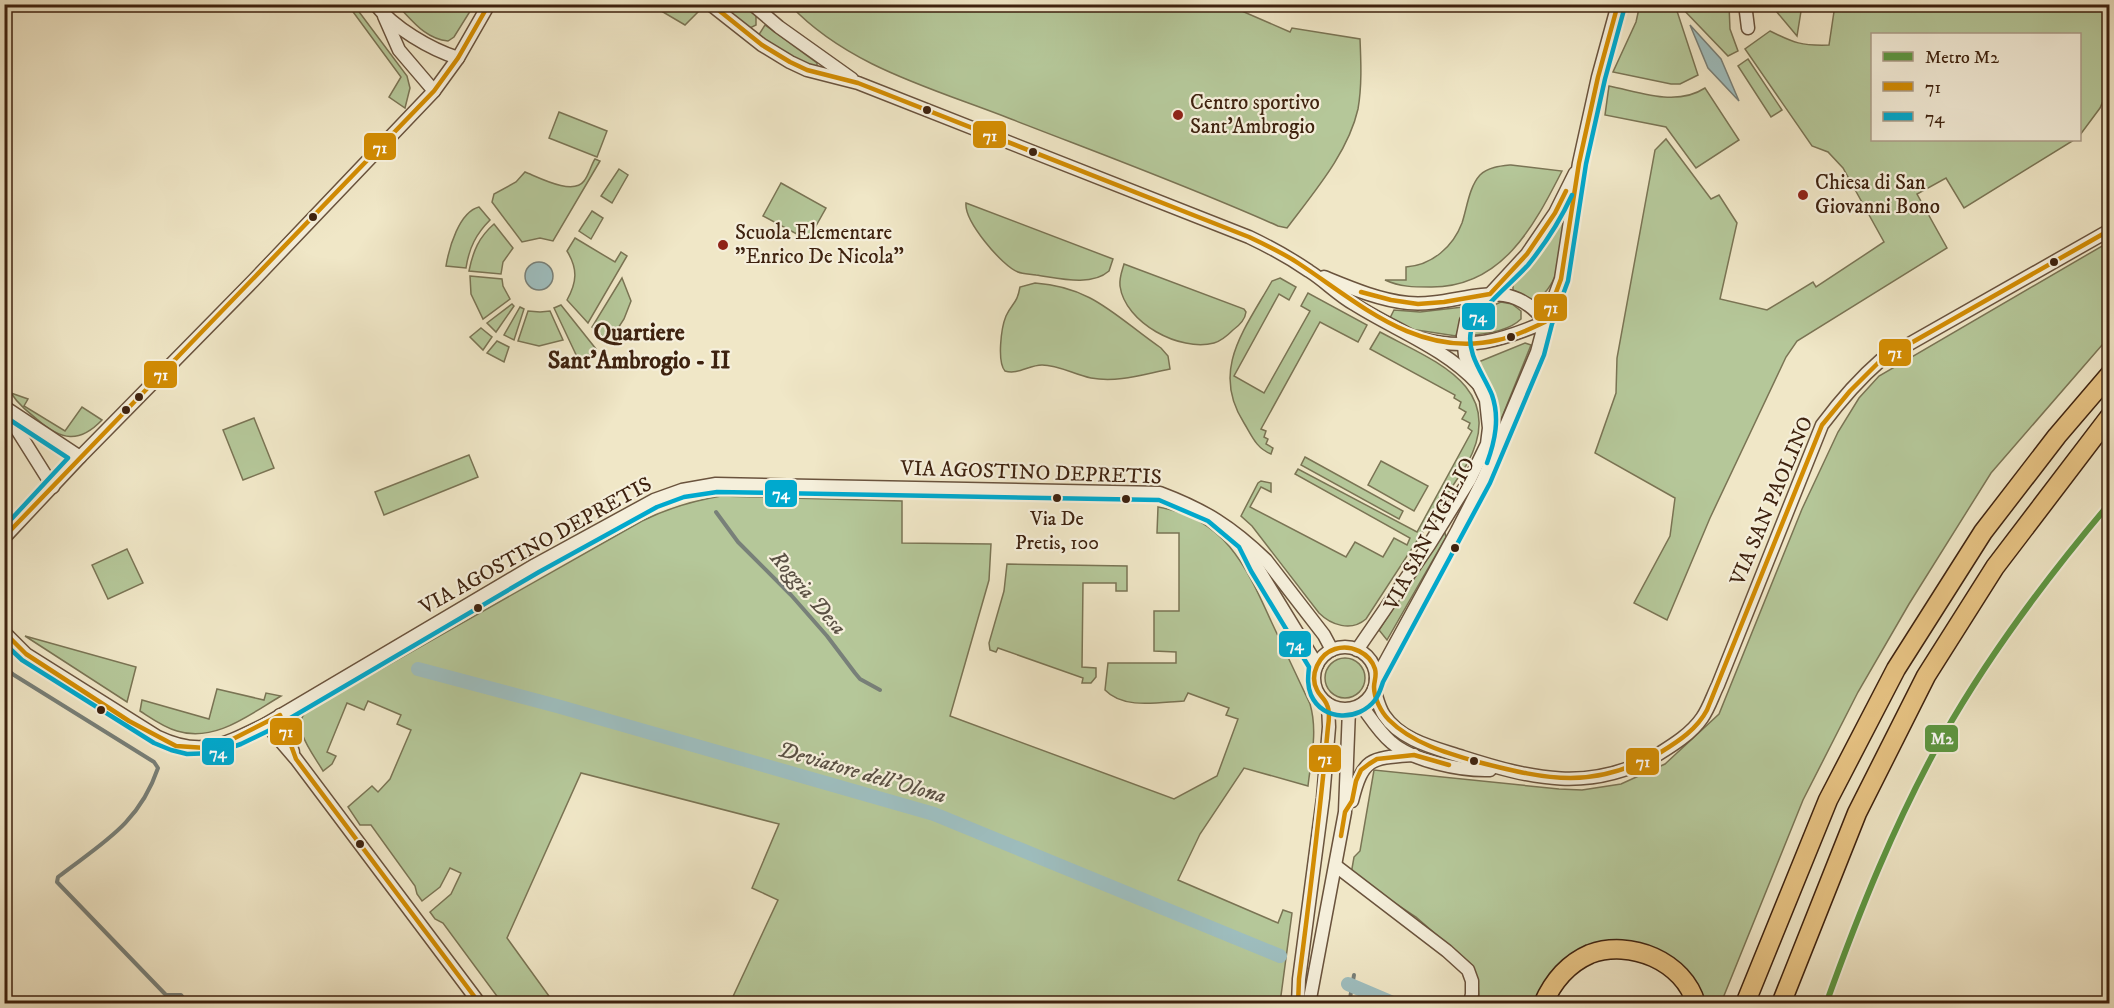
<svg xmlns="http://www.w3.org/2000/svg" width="2114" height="1008" font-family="'IM FELL DW Pica',serif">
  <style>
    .green { fill: #b5c799; stroke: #7a7454; stroke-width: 1.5 }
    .water { fill: #9ebebf; stroke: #788079; stroke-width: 1.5 }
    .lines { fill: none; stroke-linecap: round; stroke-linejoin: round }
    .stream { stroke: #788079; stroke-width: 4 }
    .canal { stroke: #9ebebf; stroke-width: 14 }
    .minor-casing { stroke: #6a533d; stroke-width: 15 }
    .highway-casing { stroke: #3e220f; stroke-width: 21 }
    .minor { stroke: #f5efdb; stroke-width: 12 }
    .highway { stroke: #e8c484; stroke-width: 18 }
    .bus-1-casing { stroke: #f5efdb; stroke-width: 9 }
    .bus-2-casing { stroke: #f5efdb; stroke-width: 9 }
    .bus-1 { stroke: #d28c03; stroke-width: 4.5 }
    .bus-2 { stroke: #00a9ce; stroke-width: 4.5 }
    .metro-1-casing { stroke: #f5efdb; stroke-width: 10 }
    .metro-1 { stroke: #5d9842; stroke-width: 6 }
    .bus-dot { fill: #3e220f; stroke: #f5efdb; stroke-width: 2 }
    .poi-dot { fill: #8f2418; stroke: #f5efdb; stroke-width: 2 }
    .labels { text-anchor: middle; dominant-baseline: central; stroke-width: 4.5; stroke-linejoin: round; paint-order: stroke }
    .bus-label { font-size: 20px; fill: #3e220f; stroke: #f5efdb }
    .poi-label { font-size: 21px; fill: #3e220f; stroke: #f5efdb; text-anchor: start }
    .street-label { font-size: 21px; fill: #3e220f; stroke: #f5efdb }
    .water-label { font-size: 22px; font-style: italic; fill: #5b5144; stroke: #f5efdb }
    .quarter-label { font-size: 24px; font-weight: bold; fill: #3e220f; stroke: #f5efdb }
    .line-badge { stroke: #f5efdb; stroke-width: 2 }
    .badge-label { font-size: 16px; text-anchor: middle; font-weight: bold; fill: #fff }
  </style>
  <rect width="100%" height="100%" fill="#f0e7c7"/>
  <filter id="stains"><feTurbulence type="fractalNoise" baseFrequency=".00333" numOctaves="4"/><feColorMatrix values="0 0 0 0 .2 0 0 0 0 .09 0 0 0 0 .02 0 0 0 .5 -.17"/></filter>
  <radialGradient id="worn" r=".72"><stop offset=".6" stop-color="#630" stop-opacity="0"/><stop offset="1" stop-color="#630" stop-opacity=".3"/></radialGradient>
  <g class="green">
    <polygon points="1640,4 1675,5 1698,75 1680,84 1671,84 1613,72 1636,22"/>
    <polygon points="348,5 354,5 407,76 410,88 405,108 389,97 401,77"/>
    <path d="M397 5H474L454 37 448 41C425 39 412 20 397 5Z"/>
    <polygon points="702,5 704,6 685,25 651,5"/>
    <polygon points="716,5 743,5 756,16 756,25 750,28"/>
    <path d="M790 5H1228L1290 32 1292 28 1360 39C1361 62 1362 86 1358 109 1348 153 1314 192 1287 228L1278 226C1191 187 1101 154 1011 119 935 89 848 67 790 5Z"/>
    <polygon points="1679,5 1729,5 1730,29 1738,51 1728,56"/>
    <polygon points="1771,5 1802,5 1797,36"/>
    <path d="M1835 5H2109V87L2100 108 2080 135V34H1872V140H2074L1964 208 1946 178 1917 194 1947 248 1797 341 1786 357 1710 518 1667 620 1634 603 1670 536 1675 498 1595 453 1616 393 1617 358 1655 150 1666 139 1711 199 1719 195 1737 223 1720 299 1767 310 1813 282 1816 287 1884 242 1843 168 1828 152 1812 146 1745 49 1770 31C1794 43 1802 46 1829 45Z"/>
    <polygon points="765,25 817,63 817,68 797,60 758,36"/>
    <polygon points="1748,59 1782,110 1771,117 1738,66"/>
    <path d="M1609 86C1640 92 1676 107 1705 88L1739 140 1696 168 1666 127 1605 115Z"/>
    <polygon points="559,112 607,131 597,157 549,138"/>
    <path d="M595 159 600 161 553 241 540 238 522 242 492 202 494 194 516 182 525 172C538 177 573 196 584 181 589 175 591 165 595 159Z"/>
    <path d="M1511 165 1562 171C1534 226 1502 288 1430 287 1414 287 1400 287 1385 280H1406V267C1432 265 1453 247 1462 223 1467 208 1469 187 1480 175 1488 167 1501 166 1511 165Z"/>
    <polygon points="619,169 628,175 612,203 601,196"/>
    <polygon points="781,183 826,208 808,240 763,216"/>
    <path d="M966 203 1113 259 1109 271C1091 287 1058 278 1036 275 1031 274 1023 274 1018 272 1002 266 964 221 966 203Z"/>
    <path d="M479 207 490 220C476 234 469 248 466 268L446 266C449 248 459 212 479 207Z"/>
    <polygon points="592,211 603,218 591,239 579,231"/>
    <path d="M1565 216C1561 245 1563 285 1534 301L1513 290V285L1548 244Z"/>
    <path d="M494 224 513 248 503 262 501 274 469 271C473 251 479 237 494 224Z"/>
    <path d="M575 238 615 262 621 252 627 256 588 323 567 300C577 282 578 269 567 251Z"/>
    <polygon points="2109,242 2109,337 1991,473 1909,604 1858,692 1803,800 1721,1003 1699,1003 1633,945 1581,948 1556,967 1535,1003 1477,1003 1479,999 1478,982 1469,963 1416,917 1351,874 1354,857 1360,851 1374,770 1559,789 1582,790 1621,784 1665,764 1719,714 1802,509 1838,432 1859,398 1879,376"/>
    <path d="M1124 264 1244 309 1246 312C1245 320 1240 325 1233 330 1228 335 1221 341 1214 343 1180 352 1125 323 1120 286 1119 278 1122 271 1124 264Z"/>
    <polygon points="470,276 502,279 503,286 510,299 483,319 471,294"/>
    <polygon points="622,278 631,301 624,319 613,336 605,339 592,327"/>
    <path d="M1280 278 1296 287 1289 300 1279 294 1234 376 1264 393 1310 311 1301 306 1308 293 1367 325 1358 342 1320 322 1261 429 1266 431 1264 437 1268 439 1266 444 1273 448 1271 454C1256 448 1252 436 1244 423 1210 370 1245 329 1272 281Z"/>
    <path d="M1035 283C1093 287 1116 317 1161 348L1168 356 1170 369C1144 374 1118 383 1091 378 1075 375 1059 365 1042 365 1029 365 1018 375 1005 371 997 362 1001 328 1006 316 1012 303 1017 304 1020 287Z"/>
    <path d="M1501 302 1512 304 1521 311V319C1510 330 1490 333 1475 335L1471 332C1473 315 1486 308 1501 302Z"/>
    <polygon points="512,304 514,306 496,332 487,323"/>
    <polygon points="561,305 596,349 595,352 579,361 554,308"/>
    <polygon points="520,307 524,309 514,340 504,335"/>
    <polygon points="1463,307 1465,308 1456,336 1410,329 1390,318 1394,310 1420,312"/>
    <polygon points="528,311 540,312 550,311 563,340 539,346 518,341"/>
    <polygon points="481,328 492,337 483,350 470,337"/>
    <path d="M1380 332C1434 361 1509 387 1467 464L1366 619C1351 632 1331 625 1319 613L1252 526 1241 516 1258 483 1261 481 1271 483V492L1261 487 1250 507 1346 557 1355 542 1383 557 1394 538 1407 545 1410 538 1295 474 1298 469 1417 532 1472 431 1468 428 1470 423 1462 419 1466 412 1459 408 1461 402 1454 398 1455 395 1370 349Z"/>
    <polygon points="497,341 509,347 504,362 487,353"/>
    <polygon points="1525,343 1531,345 1500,422 1496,419 1495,407 1476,363"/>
    <path d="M11 393 28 399 24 406 65 431 82 407 102 420C79 444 61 440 38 420 28 412 18 404 11 393Z"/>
    <polygon points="254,418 274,468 243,480 223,430"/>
    <polygon points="469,455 478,477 384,515 375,492"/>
    <polygon points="1305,457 1403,511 1399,519 1301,465"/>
    <polygon points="1381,461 1428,486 1414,511 1368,485"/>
    <path d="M721 496 902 501V543L991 544 989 580 950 716 1174 799 1217 776 1238 719 1226 715 1229 708 1188 693 1184 701C1160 702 1124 710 1105 690L1108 663H1176V652L1154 651V611H1179V533H1157L1158 507C1225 518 1246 566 1271 621 1284 649 1297 676 1310 704 1318 731 1311 759 1308 786L1244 768 1200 834 1178 880 1278 923 1283 910 1292 913 1280 1003H730L778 900 752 888 779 824 581 773 507 938 554 1003H502L443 923 435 919 430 912 451 894 461 873 450 868 440 887 422 901 417 894 415 886 371 825H360L348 807 372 786 378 792 390 779 411 730 397 724 401 715 368 701 364 710 347 703 327 752 336 756 332 764 323 771C314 755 289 726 307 711L642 521C668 508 692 501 721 496Z"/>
    <polygon points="1445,533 1446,537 1387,640 1379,630 1441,535"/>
    <polygon points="127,549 143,583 108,599 92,565"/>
    <polygon points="1007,564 1127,566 1127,591 1116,591 1116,583 1083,583 1082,667 1096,668 1096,677 1091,683 1082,683 1083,678 998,648 996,652 990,650 989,643 1004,591"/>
    <polygon points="25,636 136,667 127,702"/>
    <circle cx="1345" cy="678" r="20"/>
    <path d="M217 689 264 700 266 693 281 696C250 714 215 743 177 731 163 727 151 718 140 711L142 700 209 719Z"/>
  </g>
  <g class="water">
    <polygon points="1690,25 1721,59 1739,101 1708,68"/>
    <circle cx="539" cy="276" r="14"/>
  </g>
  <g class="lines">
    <g class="stream">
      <polyline points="716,512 738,542 791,595 827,636 855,673 860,679 880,690"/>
      <path d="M4 667 14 675 154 762 158 768C139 824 102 843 58 877L57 882 166 995H181L188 1004"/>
      <polyline points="1349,1004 1354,975"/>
    </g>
    <g class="canal">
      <polyline points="418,669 557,706 934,814 1280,956"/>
      <polyline points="1348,984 1395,1004"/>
    </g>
    <g class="minor-casing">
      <g id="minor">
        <path d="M375 4C394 28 430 49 458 58"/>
        <path d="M710 4 762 45 790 62 807 70 858 83 1249 237C1270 247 1290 258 1309 271 1325 281 1338 295 1354 304 1395 330 1445 348 1478 384"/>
        <polyline points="752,4 779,27 852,79"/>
        <polyline points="1745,4 1748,28"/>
        <polyline points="384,16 399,50 434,91"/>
        <path d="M1324 277C1351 288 1379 300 1408 303 1460 308 1507 270 1545 322"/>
        <path d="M1422 339C1468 351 1503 340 1545 322"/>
        <polyline points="6,408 80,457"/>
        <polyline points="4,409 53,487"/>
        <polyline points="4,538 80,457 253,281 434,91 458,58 489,4"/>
        <polyline points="1247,546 1257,567 1317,665"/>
        <path d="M4 632 26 654 158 737C202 758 225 744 266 724L535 565 654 500 682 490 716 484 1160 493C1205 510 1232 527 1266 560L1324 635 1332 650"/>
        <circle cx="1345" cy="678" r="31"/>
        <polyline points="1357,650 1429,545 1470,479 1487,444 1489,428 1486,400 1465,356 1463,336 1466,321 1477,305 1490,294 1527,254 1555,213 1575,173"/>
        <polyline points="1376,679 1457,531 1483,480 1537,352 1545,322 1561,279 1579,163 1598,77 1618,4"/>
        <path d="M1374 689C1377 698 1379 708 1384 715 1401 741 1436 748 1463 757 1532 779 1590 793 1657 755 1673 745 1691 734 1702 718 1709 708 1713 695 1718 685L1822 425C1840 401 1858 380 1881 360L2110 230"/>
        <path d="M1361 705C1370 717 1379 732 1391 742 1412 761 1461 771 1490 770"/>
        <polyline points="280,715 293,752"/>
        <polyline points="266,724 296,759 480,1004"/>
        <path d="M1352 801C1363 757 1371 758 1414 755"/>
        <polyline points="1336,866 1447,951 1468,970 1472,981 1472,994 1470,1004"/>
        <polyline points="1298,1004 1299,979 1323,798 1329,727 1328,704"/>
        <polyline points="1309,1004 1345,812 1349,709"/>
      </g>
    </g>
    <g class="highway-casing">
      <g id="highway">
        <path d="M1543 1004C1553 981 1567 964 1590 954 1630 939 1684 961 1696 1004"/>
        <polyline points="1745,1004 1828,800 1896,669 1983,532 2057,436 2110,374"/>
        <polyline points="1781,1004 1857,813 1926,676 1995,567 2110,416"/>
      </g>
    </g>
    <use href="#minor" class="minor"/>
    <use href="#highway" class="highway"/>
    <g class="bus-1-casing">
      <g id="bus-1">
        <path d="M711 4 762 45 790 62 807 70 858 83 1249 237C1266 245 1283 253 1298 263 1359 303 1418 359 1498 340 1514 337 1530 329 1545 322L1561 279 1579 163 1598 77 1618 4"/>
        <polyline points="1361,292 1391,300 1418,304 1444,302 1490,294 1527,254 1555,213 1566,191"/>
        <polyline points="4,537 434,91 458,58 489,4"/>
        <polyline points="4,632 26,654 129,721 176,746 206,748 223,744 280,715 296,759 480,1004"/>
        <polyline points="1341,836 1345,812 1352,801 1356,781 1361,770 1369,764 1377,759 1414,755 1449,765"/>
        <path d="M1298 1004 1299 979C1310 895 1320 811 1328 727 1329 720 1330 711 1327 705 1325 699 1319 695 1317 690 1309 675 1319 654 1335 649 1351 644 1370 653 1375 669 1377 676 1374 681 1374 687 1374 698 1381 712 1389 720 1412 743 1446 753 1478 762 1549 780 1593 790 1661 752 1679 741 1697 729 1707 710L1822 425 1850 391 1881 360 2110 230"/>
      </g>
    </g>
    <g class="bus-2-casing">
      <g id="bus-2">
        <polyline points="4,416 68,458 4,527"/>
        <path d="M1487 463C1495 441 1500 418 1492 395 1484 375 1466 354 1471 331 1475 312 1513 282 1528 265 1545 244 1560 221 1572 195"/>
        <path d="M4 643 22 660 154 743 171 750 187 754 215 753 241 744 270 730 539 572 657 507 684 497 717 492 1159 500 1208 521 1239 547 1251 571 1309 667C1308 677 1307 685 1311 695 1323 722 1359 721 1375 700 1379 695 1381 688 1383 682L1490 483 1544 355 1552 324 1568 281 1586 164 1605 79 1625 6"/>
      </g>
    </g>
    <use href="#bus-1" class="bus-1"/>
    <use href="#bus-2" class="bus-2"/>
    <g class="metro-1-casing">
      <path id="metro-1" d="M1826 1004C1859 912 1895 822 1943 736 1990 653 2048 576 2110 503"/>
    </g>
    <use href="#metro-1" class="metro-1"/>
  </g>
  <g class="bus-dot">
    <circle cx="927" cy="110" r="5"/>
    <circle cx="1033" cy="152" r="5"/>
    <circle cx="313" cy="217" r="5"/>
    <circle cx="2054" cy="262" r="5"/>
    <circle cx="1511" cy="337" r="5"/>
    <circle cx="139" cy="397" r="5"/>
    <circle cx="126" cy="410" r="5"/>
    <circle cx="1057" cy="498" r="5"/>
    <circle cx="1126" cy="499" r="5"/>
    <circle cx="1455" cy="548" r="5"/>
    <circle cx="478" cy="608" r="5"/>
    <circle cx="101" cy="710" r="5"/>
    <circle cx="1474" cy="761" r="5"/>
    <circle cx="360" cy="844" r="5"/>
  </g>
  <g class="poi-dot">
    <circle cx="1178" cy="115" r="6"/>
    <circle cx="1803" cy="195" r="6"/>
    <circle cx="723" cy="245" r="6"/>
  </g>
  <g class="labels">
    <g class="bus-label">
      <text x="1057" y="519">Via De<tspan x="1057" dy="24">Pretis, 100</tspan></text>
    </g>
    <g class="poi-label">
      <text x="1190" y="103">Centro sportivo<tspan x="1190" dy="24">Sant'Ambrogio</tspan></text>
      <text x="1815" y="183">Chiesa di San<tspan x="1815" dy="24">Giovanni Bono</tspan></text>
      <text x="735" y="233">Scuola Elementare<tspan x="735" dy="24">"Enrico De Nicola"</tspan></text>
    </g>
    <g class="street-label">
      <text transform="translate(1031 473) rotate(2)">VIA AGOSTINO DEPRETIS</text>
      <text transform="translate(1772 501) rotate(-67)">VIA SAN PAOLINO</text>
      <text transform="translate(1430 534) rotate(-62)">VIA SAN VIGILIO</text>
      <text transform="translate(536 546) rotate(-29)">VIA AGOSTINO DEPRETIS</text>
    </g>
    <g class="water-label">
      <text transform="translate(808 593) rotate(49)">Roggia Desa</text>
      <text transform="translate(862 773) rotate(16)">Deviatore dell'Olona</text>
    </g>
    <g class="quarter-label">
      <text x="639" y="333">Quartiere<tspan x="639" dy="28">Sant'Ambrogio - II</tspan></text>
    </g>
  </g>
  <g class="line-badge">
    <rect x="972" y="120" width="35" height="29" rx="6" fill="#d28c03"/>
    <rect x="363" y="132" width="34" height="29" rx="6" fill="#d28c03"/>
    <rect x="1533" y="293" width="35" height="29" rx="6" fill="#d28c03"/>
    <rect x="1461" y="302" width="35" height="29" rx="6" fill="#00a9ce"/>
    <rect x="1878" y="338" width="34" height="29" rx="6" fill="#d28c03"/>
    <rect x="143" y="360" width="35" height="29" rx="6" fill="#d28c03"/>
    <rect x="764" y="479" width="34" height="29" rx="6" fill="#00a9ce"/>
    <rect x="1278" y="630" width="34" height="28" rx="6" fill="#00a9ce"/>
    <rect x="269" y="717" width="34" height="29" rx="6" fill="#d28c03"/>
    <rect x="1924" y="724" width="35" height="29" rx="6" fill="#5d9842"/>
    <rect x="201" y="737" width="34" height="29" rx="6" fill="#00a9ce"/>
    <rect x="1308" y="744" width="34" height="29" rx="6" fill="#d28c03"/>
    <rect x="1625" y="747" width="35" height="29" rx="6" fill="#d28c03"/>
  </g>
  <g class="badge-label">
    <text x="990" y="141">71</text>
    <text x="380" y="153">71</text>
    <text x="1551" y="313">71</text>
    <text x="1478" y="322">74</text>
    <text x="1895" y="358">71</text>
    <text x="161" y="380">71</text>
    <text x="781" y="499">74</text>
    <text x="1295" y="650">74</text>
    <text x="286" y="737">71</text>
    <text x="1942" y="744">M2</text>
    <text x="218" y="758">74</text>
    <text x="1325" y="764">71</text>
    <text x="1643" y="767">71</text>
  </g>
  <rect width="2114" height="1008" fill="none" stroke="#f0e7c7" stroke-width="24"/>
  <rect x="6" y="6" width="2102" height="996" fill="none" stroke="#3e220f" stroke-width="3"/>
  <rect x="12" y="12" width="2090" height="984" fill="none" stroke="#3e220f" stroke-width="1.5"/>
  <rect x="1871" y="33" width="210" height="108" fill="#f5efdb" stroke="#ac9d89" stroke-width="1.5"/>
  <rect x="1883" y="52" width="30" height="9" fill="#5d9842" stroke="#ac9d89" stroke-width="1.5"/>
  <text x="1925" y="63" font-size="18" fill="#3e220f">Metro M2</text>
  <rect x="1883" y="82" width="30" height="9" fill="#d28c03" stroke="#ac9d89" stroke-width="1.5"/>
  <text x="1925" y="93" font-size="18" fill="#3e220f">71</text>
  <rect x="1883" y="112" width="30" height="9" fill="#00a9ce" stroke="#ac9d89" stroke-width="1.5"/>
  <text x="1925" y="123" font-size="18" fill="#3e220f">74</text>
  <rect width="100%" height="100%" filter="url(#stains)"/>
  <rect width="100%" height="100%" fill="url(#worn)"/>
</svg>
